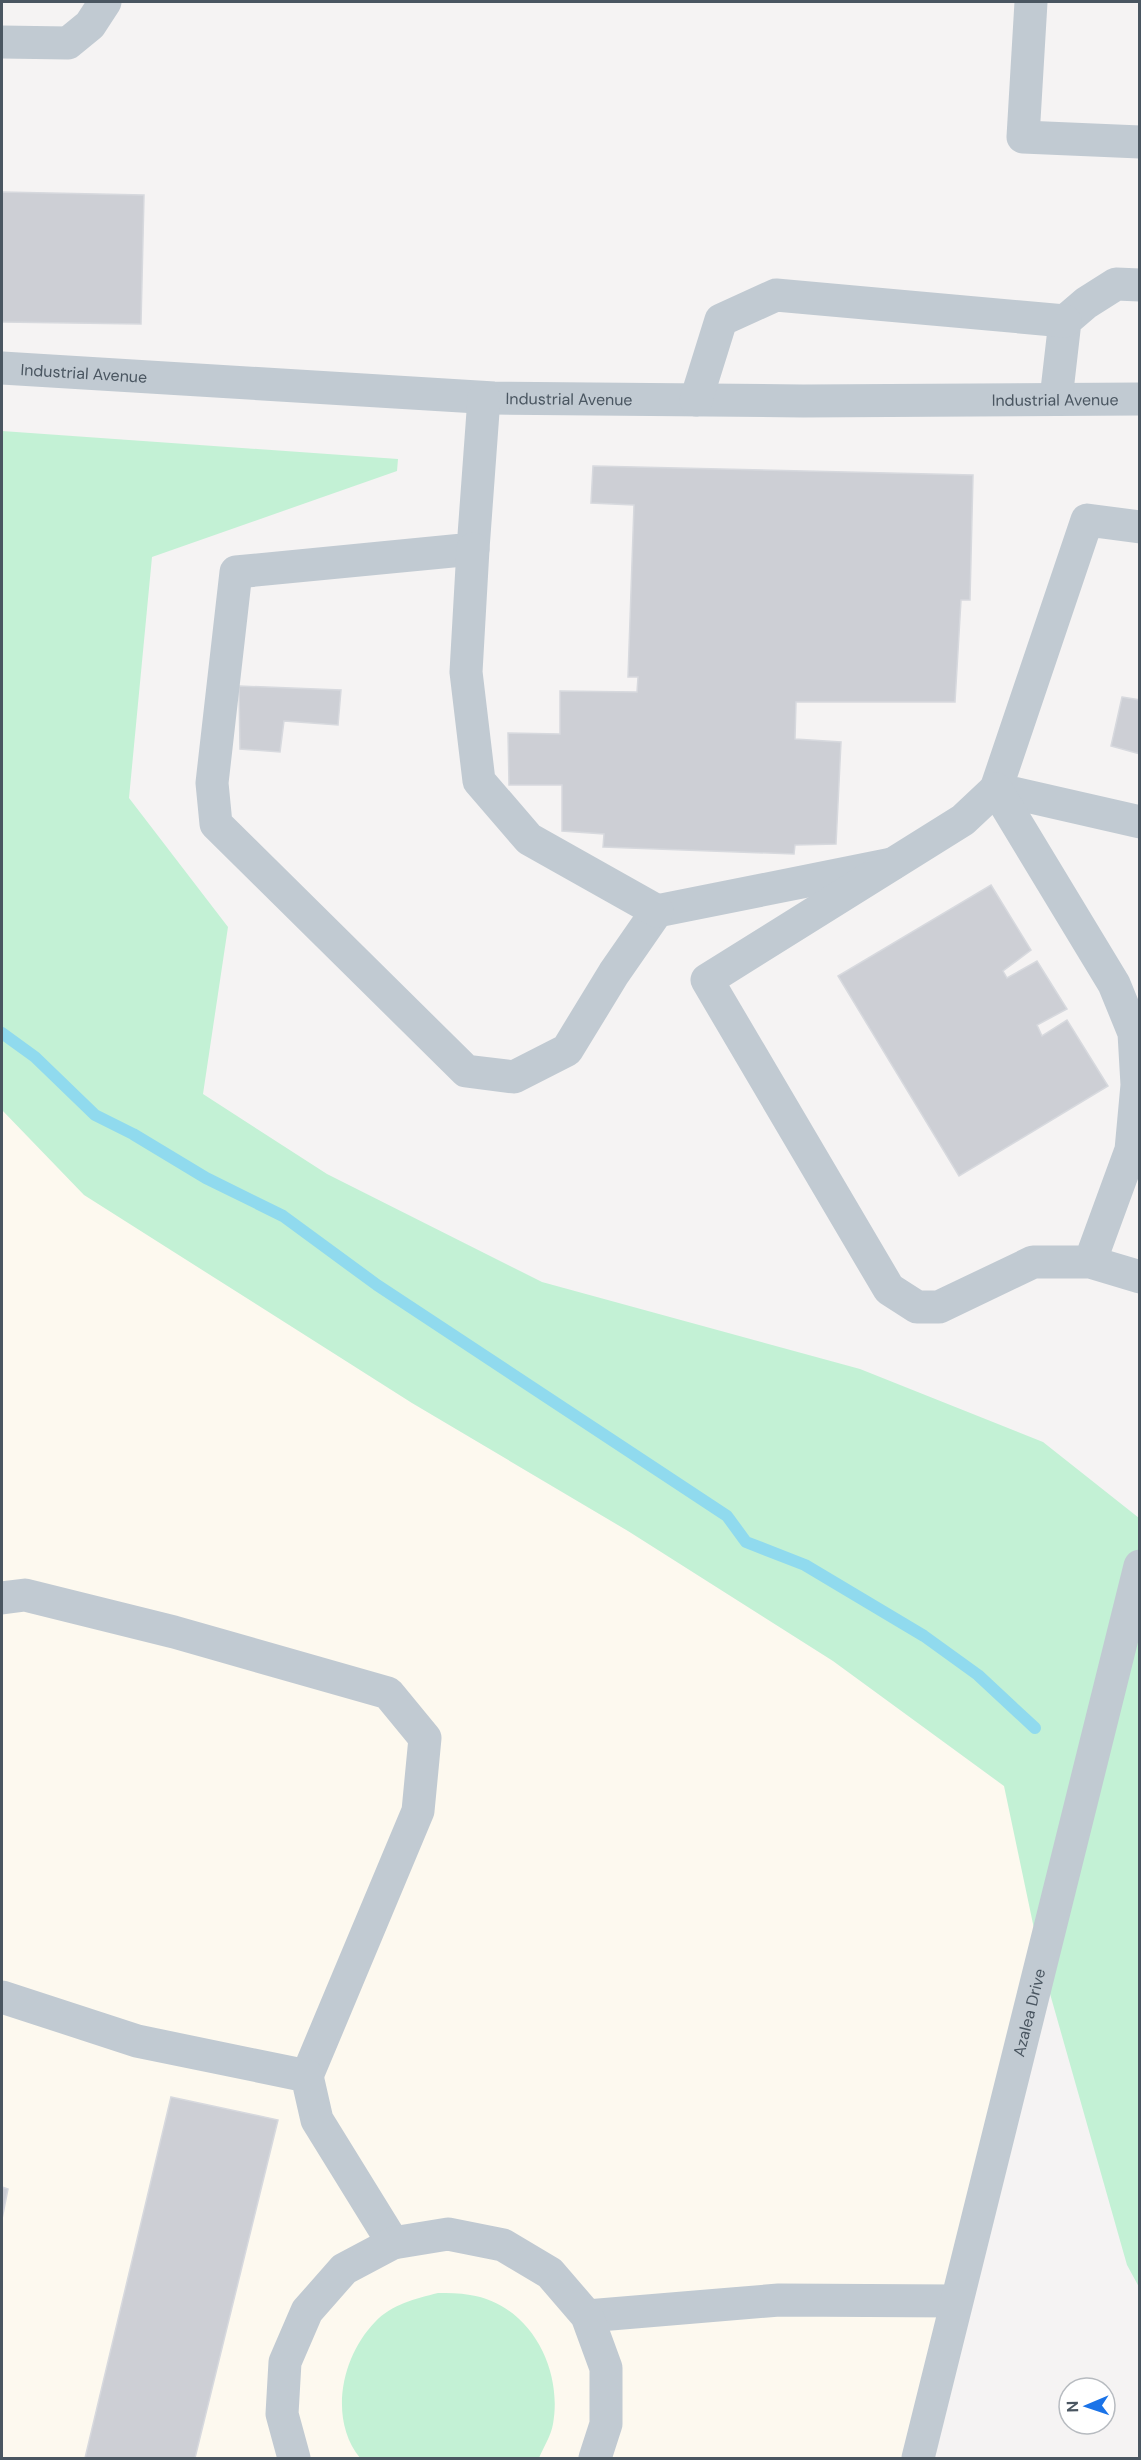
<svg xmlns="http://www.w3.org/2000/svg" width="1141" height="2460" font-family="'DM Sans',sans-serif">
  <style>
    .commercial { fill: #fdf9ef }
    .green { fill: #c3f1d5 }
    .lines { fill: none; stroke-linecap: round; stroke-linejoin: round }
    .stream { stroke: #90daee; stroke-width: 12 }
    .building { fill: #cdcfd5; stroke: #d7d9de; stroke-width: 1.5 }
    .minor { stroke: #c1cad2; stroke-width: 33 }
    .labels { text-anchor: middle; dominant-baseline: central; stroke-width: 6; stroke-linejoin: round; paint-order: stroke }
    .street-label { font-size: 16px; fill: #4a5661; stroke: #fff }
  </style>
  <rect width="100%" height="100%" fill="#f5f3f3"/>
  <polygon class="commercial" points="2,1110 85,1195 412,1403 628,1531 833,1661 1004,1786 1079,1809 918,2458 2,2458"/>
  <g class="green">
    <polygon points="2,431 398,459 397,471 152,557 129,798 228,927 203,1094 327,1174 542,1282 860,1369 1043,1442 1139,1518 1139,2287 1127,2265 1041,1962 1004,1786 833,1661 628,1531 412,1403 84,1195 2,1110"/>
    <path d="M438 2293C448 2293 459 2293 470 2295 530 2304 563 2369 553 2424 551 2436 543 2448 539 2458H360C328 2418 342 2356 375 2322 392 2304 415 2299 438 2293Z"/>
  </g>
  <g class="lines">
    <polyline class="stream" points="2,1033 35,1057 95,1115 133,1134 206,1178 283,1216 377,1285 727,1516 746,1542 805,1565 924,1636 978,1675 1035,1728"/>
  </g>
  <g class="building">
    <polygon points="2,192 144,195 141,324 2,322"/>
    <polygon points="593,466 973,475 970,600 961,600 955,702 796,702 795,739 841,742 836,844 795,845 794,854 603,847 604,834 562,831 562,785 509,785 508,733 560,734 560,691 637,692 638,677 628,677 634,505 591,503"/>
    <polygon points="239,686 341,690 338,725 284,721 280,752 240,749"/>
    <polygon points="1122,697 1140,700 1140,754 1111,746"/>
    <polygon points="991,885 1031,950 1003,971 1007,978 1037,961 1067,1009 1037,1025 1042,1036 1067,1020 1108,1086 959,1176 838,976"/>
    <polygon points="171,2097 278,2120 195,2458 85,2458"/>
    <polygon points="2,2187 8,2189 2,2219"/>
  </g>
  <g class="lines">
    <g class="minor">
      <polyline points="1031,2 1023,137 1140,142"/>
      <polyline points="2,42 68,43 90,25 105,2"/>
      <path id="s1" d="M2 368 494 398 803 401 1140 399"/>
      <polyline points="484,398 473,549 236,572 212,783 216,824 466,1071 514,1077 567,1050 614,973 657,911 892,864"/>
      <polyline points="1056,399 1065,321 1086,303 1116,284 1140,285"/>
      <polyline points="696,400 721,320 776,295 1065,321"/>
      <polyline points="1140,527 1087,520 996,789 1140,822"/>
      <polyline points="473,549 466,672 479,781 529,839 657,911"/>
      <polyline points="1090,1262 1131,1150 1137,1085 1134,1033 1114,984 996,789 963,820 707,980 889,1289 917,1307 939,1307 1033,1262 1090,1262 1140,1277"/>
      <polyline points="2,1598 25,1595 174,1632 388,1693 425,1738 418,1811 307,2076"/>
      <polyline points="2,1997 137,2041 307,2076 317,2120 393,2243"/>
      <polyline points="587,2316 779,2300 956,2301"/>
      <polyline points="294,2458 282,2414 285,2362 307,2311 344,2269 393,2243 448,2234 503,2245 550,2273 587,2316 606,2368 606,2424 595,2458"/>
      <path id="s2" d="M918 2458 1140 1566"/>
    </g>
  </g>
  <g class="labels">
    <g class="street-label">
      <text stroke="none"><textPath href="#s1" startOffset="82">Industrial Avenue</textPath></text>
      <text stroke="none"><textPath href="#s1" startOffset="568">Industrial Avenue</textPath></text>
      <text stroke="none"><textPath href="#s1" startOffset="1054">Industrial Avenue</textPath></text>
      <text stroke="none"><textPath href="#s2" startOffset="459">Azalea Drive</textPath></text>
    </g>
  </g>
  <rect width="1141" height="2460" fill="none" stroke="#4a5661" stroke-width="6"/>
  <g transform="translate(1087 2406) rotate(268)"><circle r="28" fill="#ffffff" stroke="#b7bbc0" stroke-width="1.5"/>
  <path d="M0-4.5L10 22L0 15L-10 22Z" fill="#1a73e8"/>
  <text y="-9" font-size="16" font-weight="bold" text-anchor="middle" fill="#4a5661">N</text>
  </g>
</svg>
